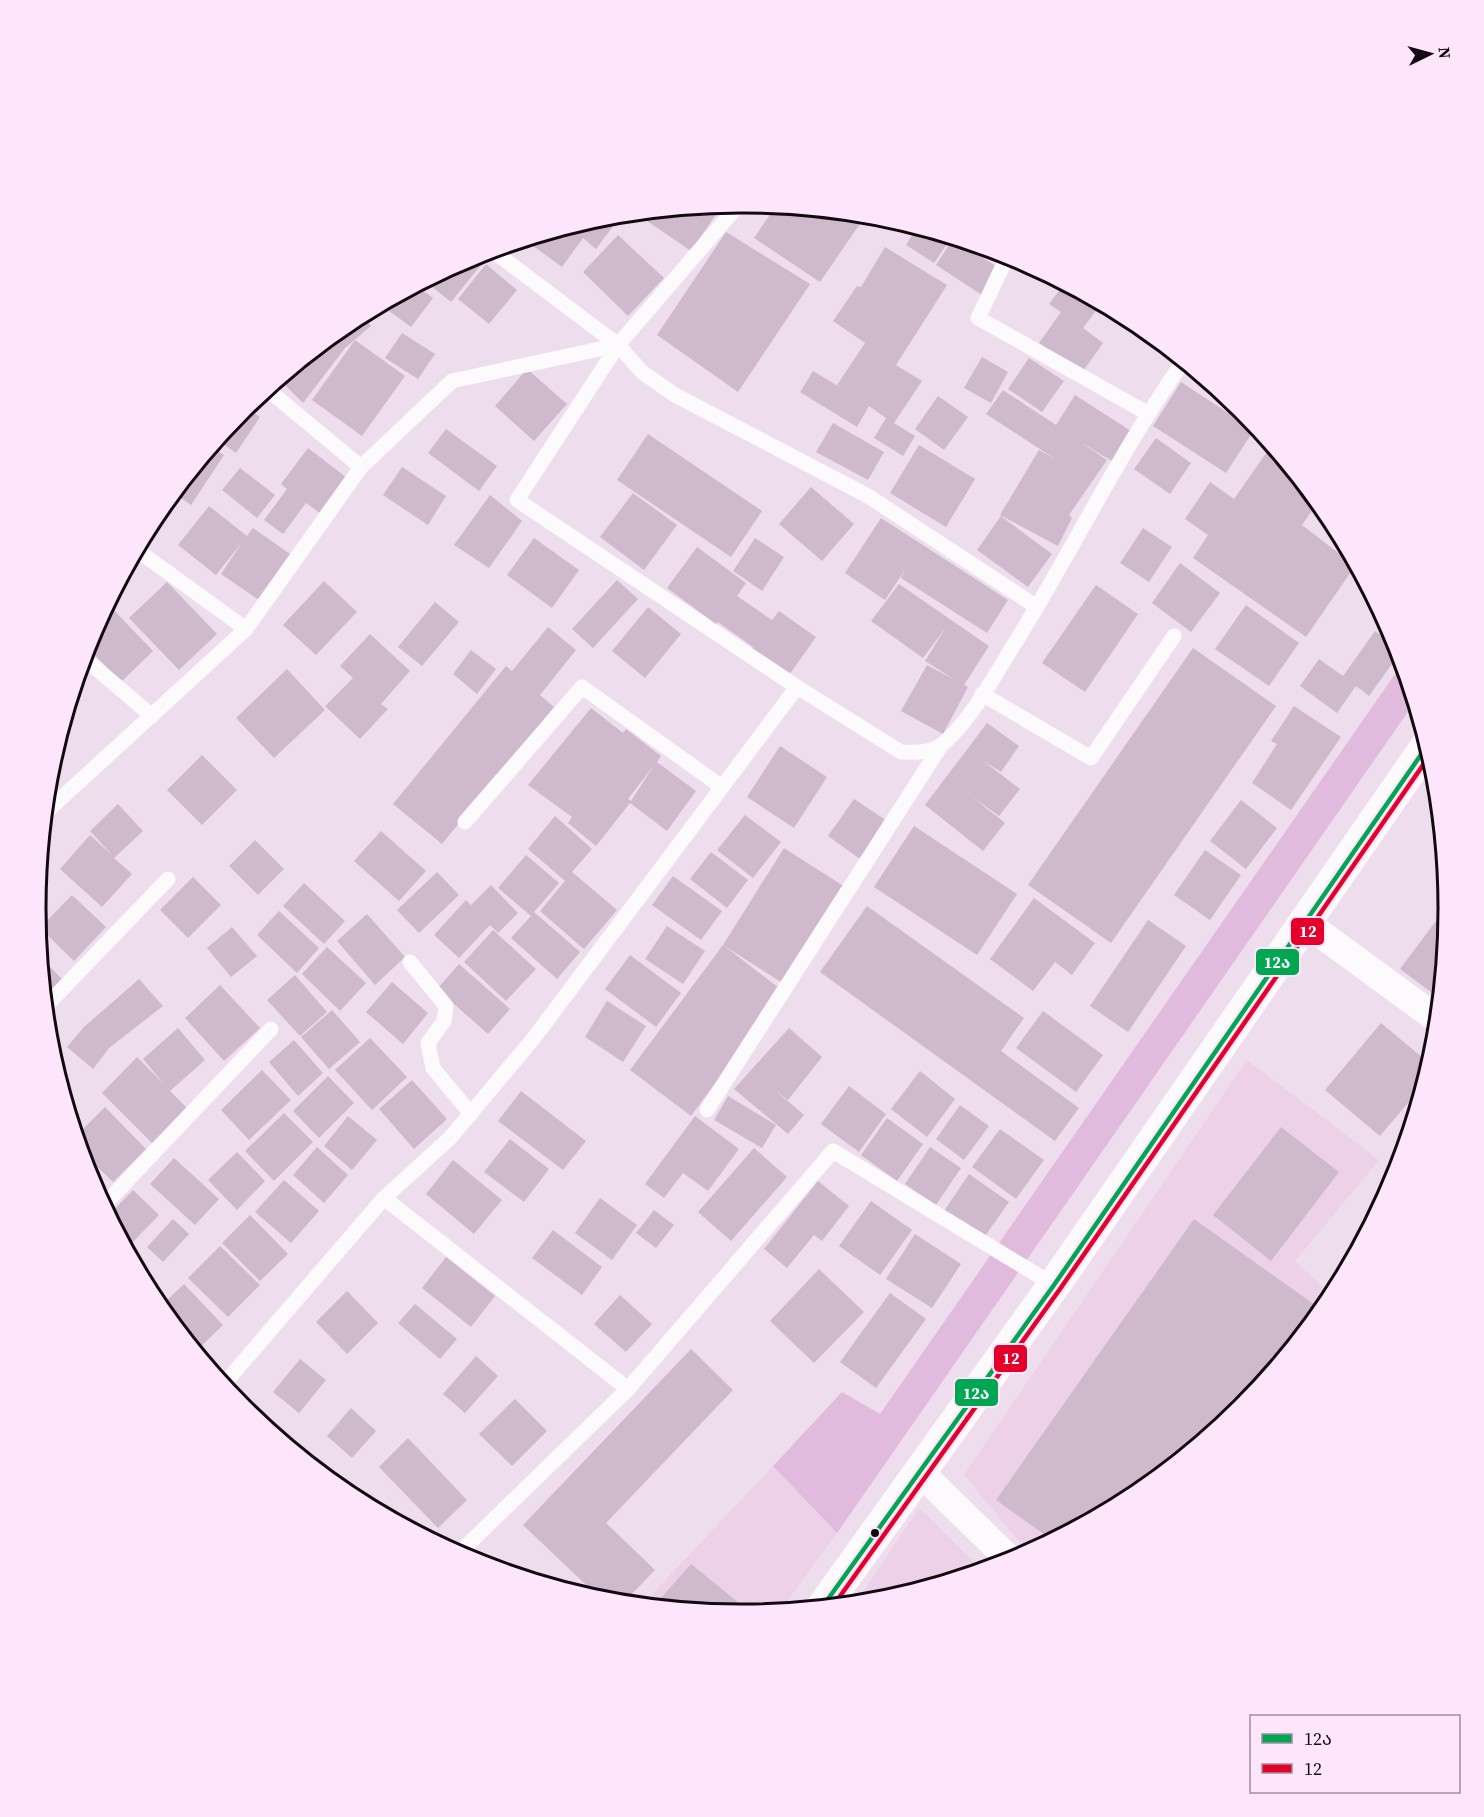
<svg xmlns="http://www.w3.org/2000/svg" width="1484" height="1817" font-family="'Source Serif 4','Noto Sans Georgian',serif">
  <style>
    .built { fill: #ecd1e9 }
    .green { fill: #e1bbdd }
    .building { fill: #cfbacd; fill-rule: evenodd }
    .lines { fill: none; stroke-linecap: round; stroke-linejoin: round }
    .lane { stroke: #fcfafc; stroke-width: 15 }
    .street { stroke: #fcfafc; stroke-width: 28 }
    .highway { stroke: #fcfafc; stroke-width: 33 }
    .bus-1-casing { stroke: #fde6fb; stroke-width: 9 }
    .bus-2-casing { stroke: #fde6fb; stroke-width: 9 }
    .bus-1 { stroke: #00a651; stroke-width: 4.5 }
    .bus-2 { stroke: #e4002b; stroke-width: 4.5 }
    .bus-dot { fill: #120911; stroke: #fde6fb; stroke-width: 2 }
    .rim { fill: none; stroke: #120911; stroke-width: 3 }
    .line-badge { stroke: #fde6fb; stroke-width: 2 }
    .badge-label { font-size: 16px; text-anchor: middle; font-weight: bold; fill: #fff }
  </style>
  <rect width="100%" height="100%" fill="#eeddec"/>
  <g class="built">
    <polygon points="1247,1060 1379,1160 1295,1261 1332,1296 1241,1408 1134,1496 1028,1552 964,1475"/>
    <polygon points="773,1466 837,1533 780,1611 742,1614 642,1605"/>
    <polygon points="919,1508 982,1570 879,1601 856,1603"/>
  </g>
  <polygon class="green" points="1402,664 1414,703 837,1533 773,1466 842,1392 880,1414"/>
  <g class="building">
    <polygon points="723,204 691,251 644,219 649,212"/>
    <polygon points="776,206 866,215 820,282 754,238"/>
    <polygon points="603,217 614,225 596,249 583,238 562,267 525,240"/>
    <polygon points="917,227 951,238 934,263 906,245"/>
    <polygon points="726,232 810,284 738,392 657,335"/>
    <polygon points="618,235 664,278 628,316 583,272"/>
    <polygon points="953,239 999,268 982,295 936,265"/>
    <polygon points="885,247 947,285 896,365 922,381 894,423 915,436 903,456 874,438 886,418 869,406 857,427 800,392 813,371 843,389 837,385 865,343 833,321 857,286 861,287"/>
    <polygon points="471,257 481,265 451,302 425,281"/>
    <polygon points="486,264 517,290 489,324 458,299"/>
    <polygon points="1064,284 1101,304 1083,328 1103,343 1081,374 1039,343 1061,312 1049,304"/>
    <polygon points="417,286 433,298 411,327 381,305"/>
    <polygon points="362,315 371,326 345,348 303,403 279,379 350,321"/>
    <polygon points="402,333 435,354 418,379 385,358"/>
    <polygon points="355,340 405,376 362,436 312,400"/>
    <polygon points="982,357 1008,372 991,403 964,388"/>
    <polygon points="1029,358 1064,381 1042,412 1008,389"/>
    <polygon points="527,369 567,404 534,441 495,406"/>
    <polygon points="1181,382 1254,430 1226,473 1153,426"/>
    <polygon points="1003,390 1056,425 1075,395 1131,431 1112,461 1080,442 1107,460 1069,515 1072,518 1058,546 1000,515 1039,450 1055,459 986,414"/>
    <polygon points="938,396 968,417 944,450 915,429"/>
    <polygon points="245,407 260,417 236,453 218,440"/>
    <polygon points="833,423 884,452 868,480 816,452"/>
    <polygon points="446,429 497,466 479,491 428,453"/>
    <polygon points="648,434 762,511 731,557 617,480"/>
    <polygon points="1156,438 1191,463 1170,494 1134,469"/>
    <polygon points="919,445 975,479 946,527 890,493"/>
    <polygon points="212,447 224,455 191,505 174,493"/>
    <polygon points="308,448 351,481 324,516 306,503 283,534 264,520 287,489 281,484"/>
    <polygon points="1269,449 1280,456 1318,502 1302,525 1355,566 1306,637 1193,558 1208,535 1185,519 1210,482 1234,499"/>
    <polygon points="402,467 446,496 428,525 383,495"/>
    <polygon points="240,468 275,495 257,518 222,490"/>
    <polygon points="811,487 854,524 822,561 779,524"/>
    <polygon points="633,493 677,525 644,570 600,537"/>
    <polygon points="490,495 522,521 489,568 454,545"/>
    <polygon points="209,506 247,536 253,528 290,554 259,600 221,574 243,541 216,575 178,545"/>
    <polygon points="1001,516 1052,554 1028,587 977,550"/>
    <polygon points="881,518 1008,600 987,633 901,578 905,570 885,600 845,573"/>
    <polygon points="1143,528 1172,547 1149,582 1120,563"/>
    <polygon points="534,538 579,570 552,608 507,575"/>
    <polygon points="755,538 784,557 762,591 733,571"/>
    <polygon points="697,547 746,583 737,596 772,620 779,611 816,637 787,678 750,652 753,647 718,622 716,624 667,588"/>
    <polygon points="1180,563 1220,593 1191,632 1152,603"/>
    <polygon points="617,580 638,599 593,648 572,629"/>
    <polygon points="324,581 357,612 316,655 283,625"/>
    <polygon points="167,582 217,634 179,670 129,618"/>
    <polygon points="899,584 989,646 964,685 968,687 943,734 901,711 927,665 955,680 925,661 946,627 923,658 871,621"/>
    <polygon points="1096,585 1138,614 1085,692 1042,663"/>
    <polygon points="435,602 459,622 422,666 398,647"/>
    <polygon points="108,604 153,651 121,682 87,647"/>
    <polygon points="1246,605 1299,643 1269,686 1215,649"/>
    <polygon points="648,607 681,634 645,678 612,651"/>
    <polygon points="548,627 576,650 540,695 554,707 442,844 393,804 506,666 512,671"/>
    <polygon points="1375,631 1397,647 1399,654 1369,696 1356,686 1337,713 1300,686 1319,659 1343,676"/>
    <polygon points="370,634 410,671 381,704 388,709 360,739 325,706 353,678 340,666"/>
    <polygon points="1193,648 1276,706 1111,943 1028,885"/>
    <polygon points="471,650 496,669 477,694 453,674"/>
    <polygon points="287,669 325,710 274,758 236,718"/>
    <polygon points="1294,706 1341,737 1291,810 1252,783 1277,744 1271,741"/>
    <path d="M591 708 623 733 626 729 661 756 657 762 696 791 667 831 630 803 596 846 568 823 572 817 528 785ZM654 765 631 801 628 799Z"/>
    <polygon points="987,723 1019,746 1001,772 982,760 1020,789 999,816 971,796 1005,823 983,851 925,805"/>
    <polygon points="780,746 827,777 794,828 747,797"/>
    <polygon points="202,755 237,790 202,825 167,790"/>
    <polygon points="854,799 890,823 863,861 828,836"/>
    <polygon points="1241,800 1277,828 1246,869 1210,841"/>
    <polygon points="118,804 143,831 114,858 132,874 102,907 60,869 90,835 112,855 90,831"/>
    <polygon points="745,815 781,842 753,878 717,850"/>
    <polygon points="555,816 592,849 572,872 617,910 584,949 540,911 565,881 528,849"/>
    <polygon points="914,826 1017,894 977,955 874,887"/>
    <polygon points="381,831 426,871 399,901 354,861"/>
    <polygon points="255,840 284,869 258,895 229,866"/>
    <polygon points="784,848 845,887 784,984 723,945"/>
    <polygon points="1205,850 1241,875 1210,920 1174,895"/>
    <polygon points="711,852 748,880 727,908 690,879"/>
    <polygon points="526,855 559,883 534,912 580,952 557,979 511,938 531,916 498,888"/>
    <polygon points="437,872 459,895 419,933 397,910"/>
    <polygon points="673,876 722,911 701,940 652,905"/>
    <polygon points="193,877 221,905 188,938 160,910"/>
    <polygon points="304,883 345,921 324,944 283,906"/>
    <polygon points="491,885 518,913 498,933 490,925 459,958 434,935 466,900 471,905"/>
    <polygon points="72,895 106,927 74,961 40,928"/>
    <polygon points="1034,898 1095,943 1072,975 1055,962 1033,991 990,959"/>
    <polygon points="867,906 1024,1018 1001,1051 1079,1108 1055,1141 820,972"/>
    <polygon points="279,911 319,948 297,973 257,935"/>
    <polygon points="367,914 405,957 375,985 337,941"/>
    <polygon points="1148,920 1186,946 1128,1032 1090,1006"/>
    <polygon points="1436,921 1446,928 1439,998 1400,969"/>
    <polygon points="667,926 705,951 683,984 645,959"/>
    <polygon points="232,927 257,956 231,977 207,948"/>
    <polygon points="493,930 536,969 506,1001 464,962"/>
    <polygon points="723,945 783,991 691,1116 630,1070"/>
    <polygon points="327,947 366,983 340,1011 302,974"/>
    <polygon points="630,955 681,993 656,1027 605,989"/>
    <polygon points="41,958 62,979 46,995 44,993"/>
    <polygon points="459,964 510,1009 488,1034 437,989"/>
    <polygon points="295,975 327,1012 300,1036 267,1000"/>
    <polygon points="139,979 163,1006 109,1048 93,1069 67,1047 84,1027"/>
    <polygon points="392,982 428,1013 403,1044 366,1012"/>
    <polygon points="220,985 260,1028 224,1061 185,1018"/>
    <polygon points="607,1001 646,1026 623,1062 585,1037"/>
    <polygon points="332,1010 360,1042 329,1069 301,1037"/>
    <polygon points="1043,1011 1103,1055 1076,1092 1016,1048"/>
    <polygon points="1381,1023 1429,1063 1423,1085 1380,1136 1325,1090"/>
    <polygon points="178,1028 205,1060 170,1091 187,1108 152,1143 102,1093 137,1057 164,1084 143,1059"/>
    <polygon points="789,1028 822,1057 788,1100 775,1090 804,1115 788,1134 734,1089"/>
    <polygon points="370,1038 407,1077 372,1110 335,1070"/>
    <polygon points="294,1040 323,1073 298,1096 269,1062"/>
    <polygon points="262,1070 291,1100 249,1140 221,1110"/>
    <polygon points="920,1071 955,1099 927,1137 891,1109"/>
    <polygon points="328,1076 354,1103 319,1138 293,1111"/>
    <polygon points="412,1080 447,1119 414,1149 379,1109"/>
    <polygon points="849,1086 886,1114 859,1152 821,1124"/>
    <polygon points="521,1091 586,1141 563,1170 498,1121"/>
    <polygon points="728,1096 776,1125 762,1148 714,1120"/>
    <polygon points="960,1105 989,1126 964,1160 936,1139"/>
    <polygon points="105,1107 146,1149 113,1182 81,1151 77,1135"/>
    <polygon points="284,1113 313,1142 274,1181 245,1151"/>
    <polygon points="348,1116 377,1140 352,1170 324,1146"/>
    <polygon points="695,1116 739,1149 708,1191 683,1173 664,1198 645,1184"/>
    <polygon points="887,1118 923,1144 897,1181 861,1155"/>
    <polygon points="1281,1127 1339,1172 1271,1261 1213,1215"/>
    <polygon points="1000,1129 1044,1160 1016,1199 972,1167"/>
    <polygon points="510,1139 549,1169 524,1202 484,1172"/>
    <polygon points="317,1147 348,1175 324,1203 293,1175"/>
    <polygon points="930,1147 961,1168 936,1205 905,1184"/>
    <polygon points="754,1148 787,1177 731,1241 698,1212"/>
    <polygon points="237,1152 265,1181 237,1210 208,1180"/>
    <polygon points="174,1158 219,1199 195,1225 150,1184"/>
    <polygon points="453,1160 502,1200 474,1234 426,1194"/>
    <polygon points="969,1174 1009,1202 983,1239 944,1211"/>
    <polygon points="284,1180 319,1211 291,1243 255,1212"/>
    <polygon points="818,1181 849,1206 822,1241 814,1235 787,1268 764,1249"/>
    <polygon points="133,1190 159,1215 129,1246 122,1240 109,1215"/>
    <polygon points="600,1198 637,1225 612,1260 575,1233"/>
    <polygon points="871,1201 912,1230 880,1275 839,1246"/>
    <polygon points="654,1210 674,1225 656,1248 636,1233"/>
    <polygon points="250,1215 288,1254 260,1281 222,1243"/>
    <polygon points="173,1219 189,1234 163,1262 147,1247"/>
    <polygon points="1194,1219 1322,1310 1241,1408 1134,1496 1052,1540 996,1500"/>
    <polygon points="553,1230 602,1267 582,1295 532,1258"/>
    <polygon points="915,1234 961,1264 932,1308 886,1279"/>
    <polygon points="220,1246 260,1285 228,1317 188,1278"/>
    <polygon points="446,1257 495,1296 471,1327 422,1288"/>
    <polygon points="819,1269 864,1312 814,1363 770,1321"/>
    <polygon points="184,1284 223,1325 196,1351 160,1307"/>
    <polygon points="347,1291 378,1323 347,1354 316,1322"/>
    <polygon points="890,1293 926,1319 876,1388 840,1362"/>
    <polygon points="620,1295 652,1324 626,1352 594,1324"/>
    <polygon points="415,1304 457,1339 440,1359 398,1323"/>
    <polygon points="691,1349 733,1390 606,1523 655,1570 623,1603 602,1600 523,1525"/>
    <polygon points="476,1356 498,1376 465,1413 443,1394"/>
    <polygon points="300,1359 326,1380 299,1413 273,1392"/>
    <polygon points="245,1397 283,1431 278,1436 243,1407 239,1403"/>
    <polygon points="515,1399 547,1431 512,1466 479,1434"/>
    <polygon points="351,1408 376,1431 352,1458 327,1436"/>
    <polygon points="408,1438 467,1500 438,1528 379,1467"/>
    <polygon points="691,1564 739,1603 731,1613 654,1606"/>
  </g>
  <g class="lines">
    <g class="lane">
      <polyline points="740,203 618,345 517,500 797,687"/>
      <polyline points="492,250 618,345 642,372 675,395 868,496 1037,607"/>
      <polyline points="1008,255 978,318 1147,413"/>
      <polyline points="267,389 361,467"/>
      <polyline points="137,550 246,629"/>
      <polyline points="84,658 152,716"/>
      <polyline points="982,694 1091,758 1174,636"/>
      <polyline points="45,813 246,629 361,467 452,381 618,345"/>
      <polyline points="465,822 582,687 722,787"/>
      <polyline points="410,962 446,1006 444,1021 428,1043 433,1068 471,1114"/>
      <polyline points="46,1006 168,879"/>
      <polyline points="707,1110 942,744"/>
      <polyline points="384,1198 628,1389 833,1151 1054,1285"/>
      <polyline points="104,1205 271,1029"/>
      <path d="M224 1384 384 1198 450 1138 533 1039 797 687 901 752C915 753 933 753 944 743 974 716 994 676 1015 643 1073 550 1120 451 1183 362"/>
      <polyline points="458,1554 628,1389"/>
    </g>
    <g class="street">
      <polyline points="1306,923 1437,1019"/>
      <polyline points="921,1473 1011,1561"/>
    </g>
    <polyline class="highway" points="823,1607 1054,1285 1427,746"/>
    <g class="bus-1-casing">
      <polyline id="bus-1" points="823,1606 1054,1285 1427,746"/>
    </g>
    <g class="bus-2-casing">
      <polyline id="bus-2" points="833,1606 1060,1289 1430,755"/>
    </g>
    <use href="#bus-1" class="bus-1"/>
    <use href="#bus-2" class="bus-2"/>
  </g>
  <circle class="bus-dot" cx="875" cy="1533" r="5"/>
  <path d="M0 0H1484V1817H0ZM741 213H743A695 695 0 0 1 1438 908V909A695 695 0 0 1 743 1604H741A695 695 0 0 1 46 909V908A695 695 0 0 1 741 213Z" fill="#fde6fb" fill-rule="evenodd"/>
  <path class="rim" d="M741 213H743A695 695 0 0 1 1438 908V909A695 695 0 0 1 743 1604H741A695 695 0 0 1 46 909V908A695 695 0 0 1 741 213Z"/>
  <g class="line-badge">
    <rect x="1290" y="917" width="35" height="29" rx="6" fill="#e4002b"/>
    <rect x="1255" y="948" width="45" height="28" rx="6" fill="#00a651"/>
    <rect x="993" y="1344" width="35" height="29" rx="6" fill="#e4002b"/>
    <rect x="954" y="1378" width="45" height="29" rx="6" fill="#00a651"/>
  </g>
  <g class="badge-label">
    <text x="1308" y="937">12</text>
    <text x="1277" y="968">12ა</text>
    <text x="1011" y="1364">12</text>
    <text x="976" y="1399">12ა</text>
  </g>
  <rect x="1250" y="1715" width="210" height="78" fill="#fde6fb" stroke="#9f8e9d" stroke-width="1.5"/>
  <rect x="1262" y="1734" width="30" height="9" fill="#00a651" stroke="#9f8e9d" stroke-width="1.5"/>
  <text x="1304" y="1745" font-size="18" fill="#120911">12ა</text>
  <rect x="1262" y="1764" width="30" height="9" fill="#e4002b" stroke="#9f8e9d" stroke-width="1.5"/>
  <text x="1304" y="1775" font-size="18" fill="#120911">12</text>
  <g transform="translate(1430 54) rotate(85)" stroke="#fde6fb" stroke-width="4.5" paint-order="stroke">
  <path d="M0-4.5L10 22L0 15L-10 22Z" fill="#120911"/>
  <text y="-9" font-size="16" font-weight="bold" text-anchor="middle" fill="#120911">N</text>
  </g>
</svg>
